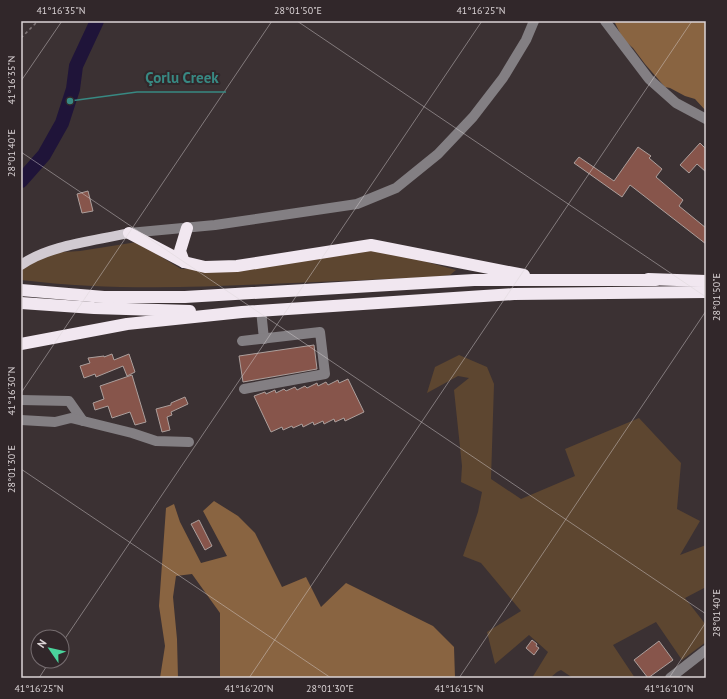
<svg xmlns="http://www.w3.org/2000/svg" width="727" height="699" font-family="'PT Sans',sans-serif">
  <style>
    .green { fill: #5d4630 }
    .forest { fill: #896441 }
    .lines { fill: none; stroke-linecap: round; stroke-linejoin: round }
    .river { stroke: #1f1439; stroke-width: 14 }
    .building { fill: #87554b; stroke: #ac9f9c }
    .path { stroke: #7e7577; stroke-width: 1.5; stroke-dasharray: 3 3; stroke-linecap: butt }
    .minor { stroke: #837f83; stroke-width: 10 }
    .major { stroke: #d1cad1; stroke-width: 10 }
    .highway { stroke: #f1e7f0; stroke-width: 12 }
    .ticks { fill: none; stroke: #dbd4d6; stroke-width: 1; stroke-opacity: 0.45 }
    .leader { fill: none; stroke: #388983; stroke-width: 1.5 }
    .callout-dot { fill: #388983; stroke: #31272a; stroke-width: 1.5 }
    .callout-label { font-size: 15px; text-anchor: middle; font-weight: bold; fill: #388983; stroke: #31272a; stroke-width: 4; stroke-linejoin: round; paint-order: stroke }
    .neatline { fill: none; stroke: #dbd4d6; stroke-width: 1.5 }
    .ticks-label { font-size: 10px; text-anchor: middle; fill: #dbd4d6 }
  </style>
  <rect width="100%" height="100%" fill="#3b3133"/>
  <g class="green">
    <path d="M137 242 181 269H200L364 248 387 251 456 270 450 275 435 277C380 279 324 282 269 284 185 288 104 290 21 280V265L46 253 80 251Z"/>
    <polygon points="459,355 487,367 494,384 491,479 521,499 575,476 565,449 639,418 681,463 677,509 700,521 680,555 706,545 706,587 685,598 706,625 706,642 682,660 656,622 613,645 635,678 573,678 561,670 557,672 550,678 532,678 548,652 529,635 495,664 487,632 521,611 481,563 463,556 478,512 482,492 461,482 462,466 454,390 469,378 458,376 427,393 435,367"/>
  </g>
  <g class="forest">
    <polygon points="614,21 706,21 706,111 695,99 685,96 670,88 665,87 645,64 633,48 623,39"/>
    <polygon points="214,501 238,516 255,533 282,587 306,577 321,607 346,583 433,626 454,647 455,678 220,678 220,613 192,574 176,576 173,597 177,639 178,678 160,678 165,646 159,606 166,508 174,504 180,522 201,563 227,556 203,511"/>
  </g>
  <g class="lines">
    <polyline class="river" points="21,181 44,155 62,123 73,89 76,66 97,21"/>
  </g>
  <g class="building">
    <polygon points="700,143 706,149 706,172 697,164 689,173 680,165"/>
    <polygon points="638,147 651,156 649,158 662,169 656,177 683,200 679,206 706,228 706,244 630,185 622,197 574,163 579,157 614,181"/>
    <polygon points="88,191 93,211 82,213 77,194"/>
    <polygon points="314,345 317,369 243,382 239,356"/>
    <polygon points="112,354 114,360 129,354 135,372 127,376 123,366 96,377 95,374 84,378 80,366 90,363 88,358 104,356 104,357"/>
    <polygon points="132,375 146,422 135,425 130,412 112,418 108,406 95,410 93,403 104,399 100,386"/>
    <polygon points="348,379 364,412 345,421 344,418 335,422 334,419 324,424 323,421 314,425 313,422 303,427 302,424 293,428 292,426 283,430 282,427 271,432 254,396 265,392 266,394 275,390 276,393 284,389 286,391 295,387 297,390 305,386 307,388 317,383 318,386 326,382 328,385 338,380 339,383"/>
    <polygon points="185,397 188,404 171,412 172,415 167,417 170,430 162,432 156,409 171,405 171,403"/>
    <polygon points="199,520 212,546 205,550 191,524"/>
    <polygon points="532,640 537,644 536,646 539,648 534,655 526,648"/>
    <polygon points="659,641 673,660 648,678 634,660"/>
  </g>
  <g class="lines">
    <polyline class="path" points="21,38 38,21"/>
    <g class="minor">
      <polyline points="605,21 649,79 676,103 706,119"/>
      <polyline points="129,233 215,225 357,204 396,188 438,154 473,117 503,78 526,40 534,21"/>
      <polyline points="261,310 264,339"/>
      <polyline points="242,341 320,332 325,374 244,389"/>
      <polyline points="21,400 69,401 83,421"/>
      <polyline points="21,420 55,422 71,418 132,433 156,441 189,442"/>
      <polyline points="670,678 706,650"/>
    </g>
    <path class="major" d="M21 265C49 245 95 241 129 233"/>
    <g class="highway">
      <polyline points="129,233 184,262 205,267 237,266 371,245 524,275"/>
      <polyline points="184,262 180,251 187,228"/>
      <polyline points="648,279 706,281"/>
      <polyline points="21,290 104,297 185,297 474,280 656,280"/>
      <polyline points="21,303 94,308 190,311"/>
      <polyline points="21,344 127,324 242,312 514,294 706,292"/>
    </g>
  </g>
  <path class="ticks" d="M297 21 706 297M21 81 62 21M21 152 706 614M21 393 272 21M21 469 331 678M62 643 482 21M39 678 50 661M249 678 692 21M459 678 706 311M669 678 706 622"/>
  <path class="leader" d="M70 101L137 92H226"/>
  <circle class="callout-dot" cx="70" cy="101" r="4"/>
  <g class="callout-label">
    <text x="182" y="83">Çorlu Creek</text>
  </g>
  <rect width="727" height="699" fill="none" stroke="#31272a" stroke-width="44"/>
  <g transform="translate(50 649) rotate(304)"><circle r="19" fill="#31272a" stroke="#756c6f"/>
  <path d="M0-3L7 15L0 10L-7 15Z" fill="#4ad49c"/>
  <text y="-6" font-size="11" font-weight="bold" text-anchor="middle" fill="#dbd4d6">N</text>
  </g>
  <rect x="22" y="22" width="683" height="655" class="neatline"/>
  <g class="ticks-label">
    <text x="61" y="14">41°16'35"N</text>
    <text x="298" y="14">28°01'50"E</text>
    <text x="481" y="14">41°16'25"N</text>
    <text transform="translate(11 80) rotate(-90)" y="4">41°16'35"N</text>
    <text transform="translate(11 153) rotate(-90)" y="4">28°01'40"E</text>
    <text transform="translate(716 297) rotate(-90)" y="4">28°01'50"E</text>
    <text transform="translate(11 391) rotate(-90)" y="4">41°16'30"N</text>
    <text transform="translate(11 469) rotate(-90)" y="4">28°01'30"E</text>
    <text transform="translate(716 613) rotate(-90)" y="4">28°01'40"E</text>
    <text x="39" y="692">41°16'25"N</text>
    <text x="249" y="692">41°16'20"N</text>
    <text x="330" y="692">28°01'30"E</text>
    <text x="459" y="692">41°16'15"N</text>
    <text x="669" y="692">41°16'10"N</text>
  </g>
</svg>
